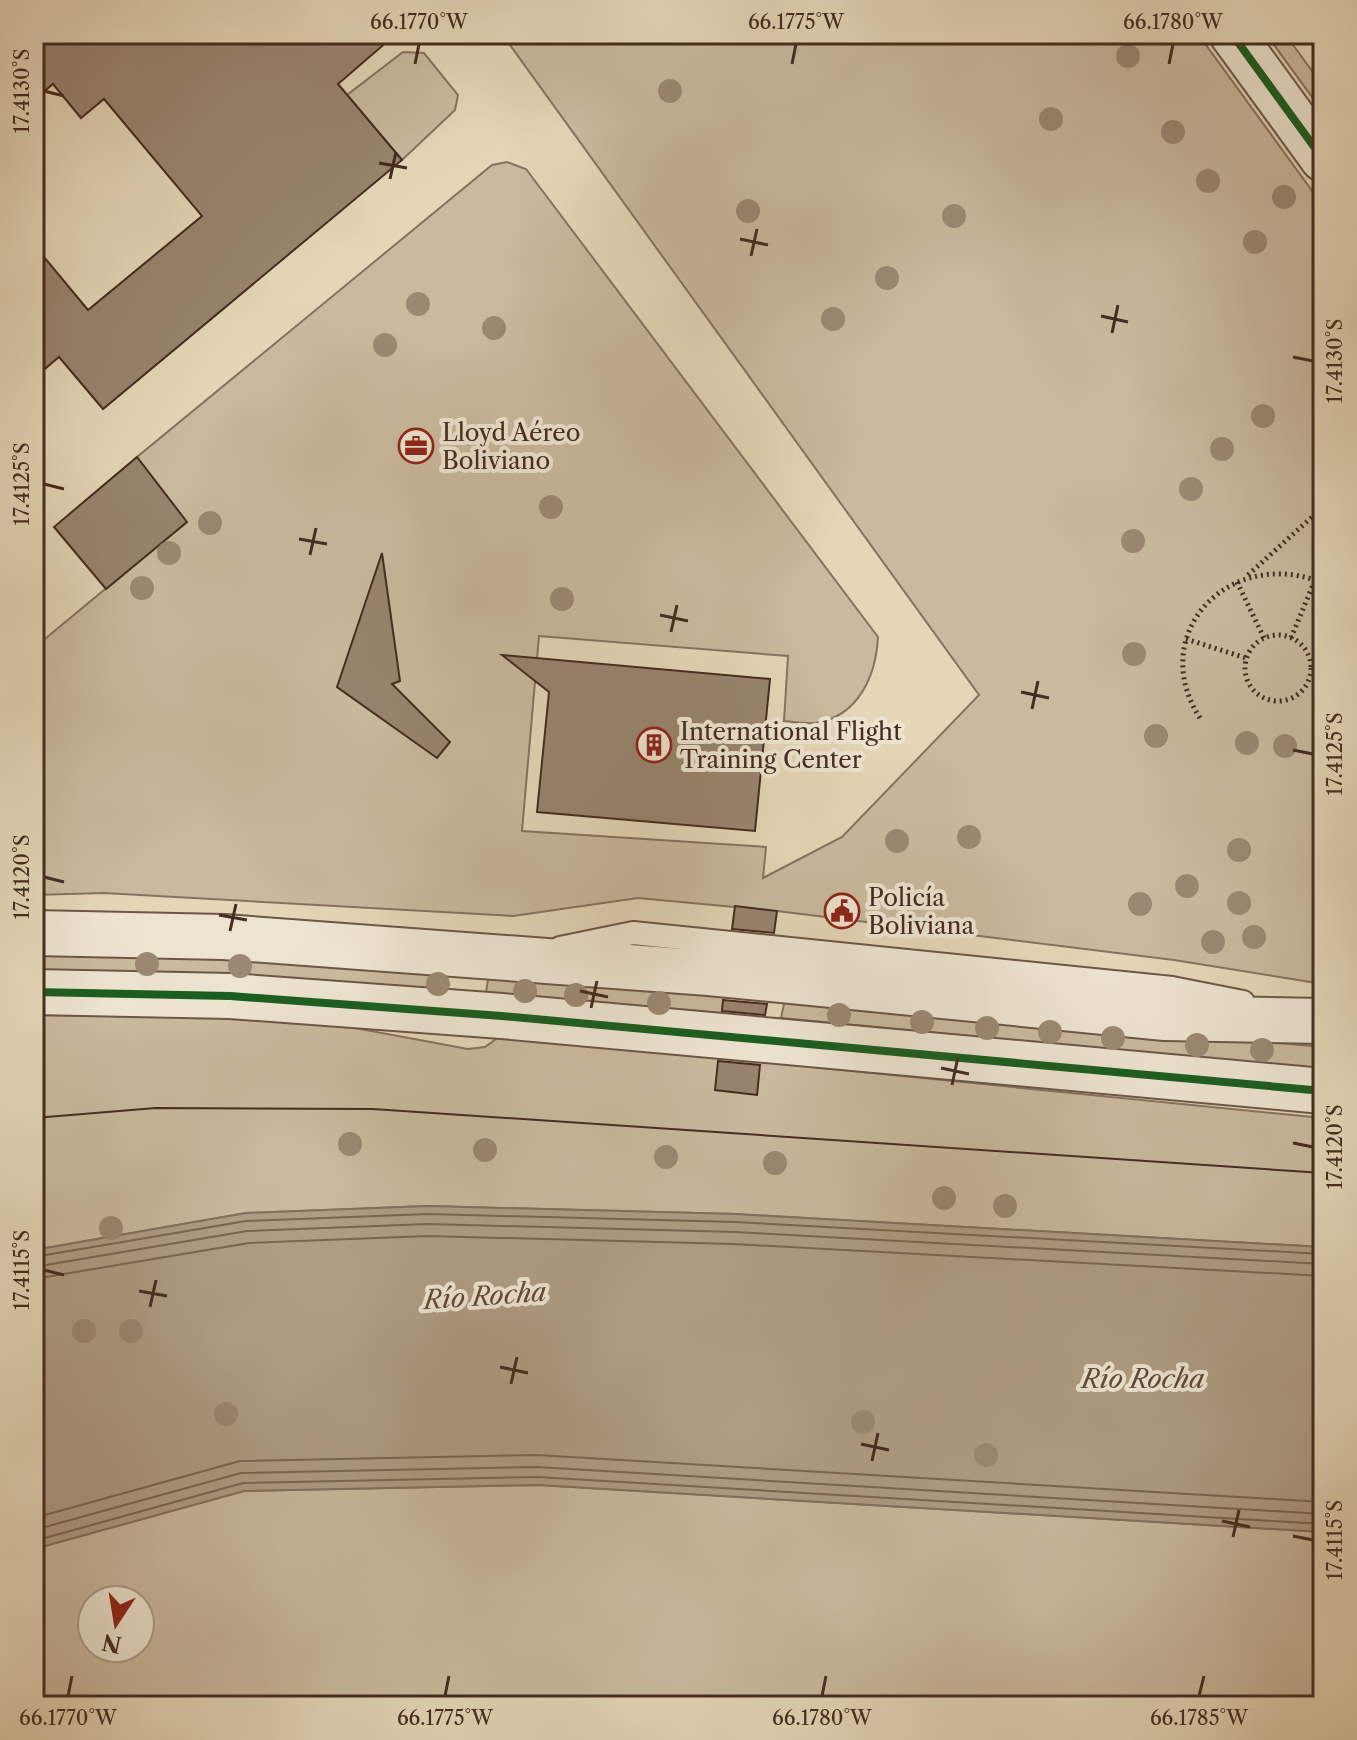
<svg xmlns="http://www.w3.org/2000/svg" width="1357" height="1740" font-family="'Libre Caslon Text',serif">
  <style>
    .green { fill: #c9b99e; stroke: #877260; stroke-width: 2; fill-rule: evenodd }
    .water { fill: #ae9c84; stroke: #846f5c; stroke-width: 2 }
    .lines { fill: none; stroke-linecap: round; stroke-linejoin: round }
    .shore { stroke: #7a6452; stroke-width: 2 }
    .building { fill: #98846f; stroke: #452c21; stroke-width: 2 }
    .service-casing { stroke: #6d5646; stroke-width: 26 }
    .tertiary-casing { stroke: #6d5646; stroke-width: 48 }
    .path { stroke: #452c21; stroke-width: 5; stroke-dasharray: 2 4; stroke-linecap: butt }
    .service { stroke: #ede4d0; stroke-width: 22 }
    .tertiary { stroke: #ede4d0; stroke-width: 44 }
    .tram { stroke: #452c21; stroke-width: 2 }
    .cycleway-casing { stroke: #ede4d0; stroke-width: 13 }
    .cycleway { stroke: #1b5e20; stroke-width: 8 }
    .tree { fill: #9b8872 }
    .ticks { fill: none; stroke: #452c21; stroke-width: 3 }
    .labels { text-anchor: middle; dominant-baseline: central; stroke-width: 8; stroke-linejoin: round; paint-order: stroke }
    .poi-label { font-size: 24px; fill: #452c21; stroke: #ede4d0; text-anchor: start }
    .water-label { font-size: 26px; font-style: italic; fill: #5f483a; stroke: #ede4d0 }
    .neatline { fill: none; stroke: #452c21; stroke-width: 3 }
    .ticks-label { font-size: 20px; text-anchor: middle; fill: #452c21 }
  </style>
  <rect width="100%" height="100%" fill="#e4d6b7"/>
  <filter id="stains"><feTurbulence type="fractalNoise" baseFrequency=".0025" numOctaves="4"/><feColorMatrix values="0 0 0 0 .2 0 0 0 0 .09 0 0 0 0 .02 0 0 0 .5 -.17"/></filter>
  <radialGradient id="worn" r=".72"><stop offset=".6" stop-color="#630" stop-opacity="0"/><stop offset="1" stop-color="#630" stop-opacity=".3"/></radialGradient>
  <g class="green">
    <path d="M502 34H1198L1323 206V984L1174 960 777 911 638 898 513 916 104 893 34 895V648L186 522 137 457 492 165 507 162 526 169 878 637C876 675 859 716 816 723 806 724 794 722 784 721L788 656 539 636 522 831 766 847 763 878 842 837 979 695Z"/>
    <polygon points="1266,34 1285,34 1323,86 1323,112"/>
    <polygon points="403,52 424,53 458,95 455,110 402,160 347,95"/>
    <polygon points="34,952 205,954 443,971 442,990 34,972"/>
    <polygon points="489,972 724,992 722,1013 486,993"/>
    <polygon points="785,1000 1323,1047 1323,1070 781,1018"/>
    <polygon points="34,1015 247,1018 328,1023 468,1049 485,1047 500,1036 1323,1118 1323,1247 735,1214 428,1206 246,1213 34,1250"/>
    <path d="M538 1485 1323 1532V1706H34V1549L244 1491ZM92 1600H140V1648H92Z"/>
  </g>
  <polygon class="water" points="428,1206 735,1214 1323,1247 1323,1532 538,1485 244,1491 34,1549 34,1250 246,1213"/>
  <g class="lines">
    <g class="shore">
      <polyline points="34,1257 246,1221 428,1214 735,1222 1323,1254"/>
      <polyline points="34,1267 247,1231 428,1224 735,1232 1323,1264"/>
      <polyline points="34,1279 249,1243 428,1236 734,1244 1323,1276"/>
      <polyline points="34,1518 240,1461 537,1455 1323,1502"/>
      <polyline points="34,1530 241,1473 537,1467 1323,1514"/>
      <polyline points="34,1541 243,1483 538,1477 1323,1524"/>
    </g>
  </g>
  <g class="building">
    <polygon points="34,34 396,34 338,84 402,160 103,409 59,357 34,378 34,245 88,310 202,216 104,99 81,118 53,84 34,100"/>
    <polygon points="137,457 187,522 106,589 54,527"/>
    <polygon points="382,553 400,681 392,684 450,742 437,758 337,687"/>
    <polygon points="502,655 770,679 755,831 537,812 549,692"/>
    <polygon points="735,906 777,911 774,933 732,929"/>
    <polygon points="723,1000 767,1004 765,1015 722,1011"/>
    <polygon points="718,1061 760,1065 757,1095 715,1090"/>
  </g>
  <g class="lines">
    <g class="service-casing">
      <g id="service">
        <polyline points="1320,34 1323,38"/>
        <polyline points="560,948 633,933 1172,988 1243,1002"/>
      </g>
    </g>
    <g class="tertiary-casing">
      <g id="tertiary">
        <polyline points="1232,34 1323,159"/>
        <polyline points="34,933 224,937 709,973 1165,1018 1323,1021"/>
        <polyline points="34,992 230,996 502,1016 1323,1091"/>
      </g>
    </g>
    <g class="path">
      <polyline points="1248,575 1323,507"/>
      <polyline points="1237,582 1264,638"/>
      <circle cx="1278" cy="668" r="33"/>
      <polyline points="1291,638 1315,580 1323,535"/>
      <polyline points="1186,639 1246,658"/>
      <path d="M1200 718C1147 636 1225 550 1315 580L1323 572"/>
    </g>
    <use href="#service" class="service"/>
    <use href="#tertiary" class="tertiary"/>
    <polyline class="tram" points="34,1118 156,1108 373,1109 1323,1173"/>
    <g class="cycleway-casing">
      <g id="cycleway">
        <polyline points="1232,34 1323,159"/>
        <polyline points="34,992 230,996 502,1016 1323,1091"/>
      </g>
    </g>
    <use href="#cycleway" class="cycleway"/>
  </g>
  <g class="tree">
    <circle cx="1128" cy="56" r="12"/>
    <circle cx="670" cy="91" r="12"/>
    <circle cx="1051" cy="119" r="12"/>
    <circle cx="1173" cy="132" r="12"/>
    <circle cx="1208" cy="181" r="12"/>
    <circle cx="1284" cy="197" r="12"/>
    <circle cx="748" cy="211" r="12"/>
    <circle cx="954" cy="216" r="12"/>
    <circle cx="1255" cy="242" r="12"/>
    <circle cx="887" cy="278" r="12"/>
    <circle cx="418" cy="304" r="12"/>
    <circle cx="833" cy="319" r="12"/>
    <circle cx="494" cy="328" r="12"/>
    <circle cx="385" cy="345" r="12"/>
    <circle cx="1263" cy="416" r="12"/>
    <circle cx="1222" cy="449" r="12"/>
    <circle cx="1191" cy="489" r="12"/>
    <circle cx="551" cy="507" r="12"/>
    <circle cx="210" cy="523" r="12"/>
    <circle cx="1133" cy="541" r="12"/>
    <circle cx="169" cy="553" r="12"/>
    <circle cx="142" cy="588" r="12"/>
    <circle cx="562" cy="599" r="12"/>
    <circle cx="1134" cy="654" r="12"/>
    <circle cx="1156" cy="736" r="12"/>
    <circle cx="1247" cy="743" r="12"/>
    <circle cx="1285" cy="746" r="12"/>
    <circle cx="969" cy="837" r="12"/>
    <circle cx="897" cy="841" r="12"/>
    <circle cx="1239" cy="850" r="12"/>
    <circle cx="1187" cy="886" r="12"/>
    <circle cx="1239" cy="903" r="12"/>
    <circle cx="1140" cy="904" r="12"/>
    <circle cx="1254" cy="937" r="12"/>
    <circle cx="1213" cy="942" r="12"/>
    <circle cx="147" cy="964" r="12"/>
    <circle cx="240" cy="966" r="12"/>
    <circle cx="438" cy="984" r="12"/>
    <circle cx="525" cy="991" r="12"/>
    <circle cx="576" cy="995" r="12"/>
    <circle cx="659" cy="1003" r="12"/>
    <circle cx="839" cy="1015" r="12"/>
    <circle cx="922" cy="1022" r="12"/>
    <circle cx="987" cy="1028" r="12"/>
    <circle cx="1050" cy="1032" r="12"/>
    <circle cx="1113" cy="1038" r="12"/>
    <circle cx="1197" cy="1045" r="12"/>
    <circle cx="1262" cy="1050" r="12"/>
    <circle cx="350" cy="1144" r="12"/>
    <circle cx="485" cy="1150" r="12"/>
    <circle cx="666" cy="1157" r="12"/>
    <circle cx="775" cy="1163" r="12"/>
    <circle cx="944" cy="1198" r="12"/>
    <circle cx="1005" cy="1206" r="12"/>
    <circle cx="111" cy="1228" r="12"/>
    <circle cx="84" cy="1331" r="12"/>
    <circle cx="131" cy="1331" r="12"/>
    <circle cx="226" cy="1414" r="12"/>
    <circle cx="863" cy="1422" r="12"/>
    <circle cx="986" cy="1455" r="12"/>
  </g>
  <path class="ticks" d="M415 64 419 44M792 64 796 44M1169 64 1173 44M44 91 64 96M379 163 407 168M390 179 396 152M740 239 768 245M751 256 757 229M1101 316 1128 322M1112 333 1118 305M1293 357 1313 361M44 484 64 489M299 539 327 544M310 555 316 528M660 615 688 621M671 632 677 605M1021 692 1049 698M1032 709 1038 681M1293 750 1313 754M44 877 64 882M219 915 247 920M230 931 236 904M580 991 608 997M591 1008 597 981M941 1068 969 1074M952 1085 958 1057M1293 1143 1313 1147M44 1270 64 1275M139 1291 167 1296M150 1307 156 1280M500 1367 528 1373M511 1384 517 1357M861 1444 889 1450M872 1461 878 1433M1222 1521 1250 1527M1293 1536 1313 1540M1233 1537 1239 1510M68 1696 72 1676M445 1696 449 1676M822 1696 826 1676M1199 1696 1204 1676"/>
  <defs>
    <g id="office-ring" transform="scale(1.8)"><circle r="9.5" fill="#ede4d0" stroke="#8f2418" stroke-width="1.5"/><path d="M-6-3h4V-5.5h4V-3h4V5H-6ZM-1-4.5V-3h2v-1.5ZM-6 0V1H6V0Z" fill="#8f2418"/></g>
    <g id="building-ring" transform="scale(1.8)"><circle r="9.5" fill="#ede4d0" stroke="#8f2418" stroke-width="1.5"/><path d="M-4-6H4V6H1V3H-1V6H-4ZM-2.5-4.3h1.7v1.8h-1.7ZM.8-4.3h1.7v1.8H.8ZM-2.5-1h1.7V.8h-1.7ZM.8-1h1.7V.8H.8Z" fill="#8f2418"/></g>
    <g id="civic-ring" transform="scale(1.8)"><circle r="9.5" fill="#ede4d0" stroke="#8f2418" stroke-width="1.5"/><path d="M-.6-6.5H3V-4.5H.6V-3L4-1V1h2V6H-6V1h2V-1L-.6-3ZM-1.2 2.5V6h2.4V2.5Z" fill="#8f2418"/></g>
  </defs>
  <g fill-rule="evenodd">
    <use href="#office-ring" x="416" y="446"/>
    <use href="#building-ring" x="654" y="745"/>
    <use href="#civic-ring" x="842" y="911"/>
  </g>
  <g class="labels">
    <g class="poi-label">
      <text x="442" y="432">Lloyd Aéreo<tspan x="442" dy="28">Boliviano</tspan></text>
      <text x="680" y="731">International Flight<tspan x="680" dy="28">Training Center</tspan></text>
      <text x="868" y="897">Policía<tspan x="868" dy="28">Boliviana</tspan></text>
    </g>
    <g class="water-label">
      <text transform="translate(485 1296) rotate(-4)">Río Rocha</text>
      <text x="1143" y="1379">Río Rocha</text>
    </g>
  </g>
  <rect width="1357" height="1740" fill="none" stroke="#e4d6b7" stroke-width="88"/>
  <g transform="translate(116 1624) rotate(192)"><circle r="38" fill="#ede4d0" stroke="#aa9a8a" stroke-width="2"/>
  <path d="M0-6L14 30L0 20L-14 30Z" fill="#8f2418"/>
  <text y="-12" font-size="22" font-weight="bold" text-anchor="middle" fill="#452c21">N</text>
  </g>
  <rect x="44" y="44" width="1269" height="1652" class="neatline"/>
  <g class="ticks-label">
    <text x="419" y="29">66.1770°W</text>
    <text x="796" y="29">66.1775°W</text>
    <text x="1173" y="29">66.1780°W</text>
    <text transform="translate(22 91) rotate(-90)" y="7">17.4130°S</text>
    <text transform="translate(1335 361) rotate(-90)" y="7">17.4130°S</text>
    <text transform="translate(22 484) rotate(-90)" y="7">17.4125°S</text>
    <text transform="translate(1335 754) rotate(-90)" y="7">17.4125°S</text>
    <text transform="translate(22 877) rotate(-90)" y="7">17.4120°S</text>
    <text transform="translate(1335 1147) rotate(-90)" y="7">17.4120°S</text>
    <text transform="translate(22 1270) rotate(-90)" y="7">17.4115°S</text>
    <text transform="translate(1335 1540) rotate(-90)" y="7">17.4115°S</text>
    <text x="68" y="1725">66.1770°W</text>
    <text x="445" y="1725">66.1775°W</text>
    <text x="822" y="1725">66.1780°W</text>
    <text x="1199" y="1725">66.1785°W</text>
  </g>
  <rect width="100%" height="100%" filter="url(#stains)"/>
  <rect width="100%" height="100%" fill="url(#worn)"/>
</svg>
